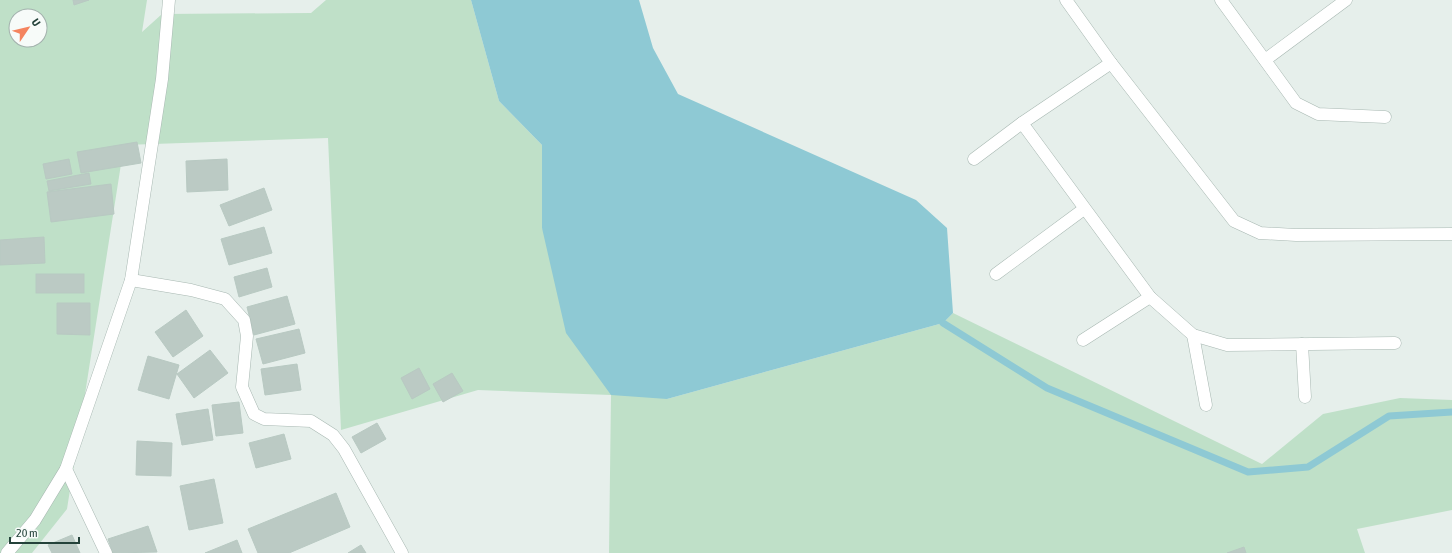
<svg xmlns="http://www.w3.org/2000/svg" width="1452" height="553" font-family="'Asap Condensed',sans-serif">
  <style>
    .green { fill: #bfe0c8; fill-rule: evenodd }
    .water { fill: #8ec9d4 }
    .lines { fill: none; stroke-linecap: round; stroke-linejoin: round }
    .stream { stroke: #8ec9d4; stroke-width: 7 }
    .building { fill: #bbcac4; stroke: #b8c9c2 }
    .street-casing { stroke: #a8b8b2; stroke-width: 13 }
    .street { stroke: #fff; stroke-width: 12 }
  </style>
  <rect width="100%" height="100%" fill="#e6efeb"/>
  <path class="green" d="M0 0H147L142 32 162 14 311 13 326 0H471L499 101 542 145V228L667 399 943 323 953 313 1262 464 1323 414 1400 398 1452 400V510L1357 529 1365 553H609L611 395 478 390 341 430 328 138 124 145 67 509 32 553H0ZM16 16H40V40H16Z"/>
  <polygon class="water" points="471,0 639,0 653,48 678,94 916,200 947,228 953,313 943,323 667,399 611,395 566,333 542,228 542,145 499,101"/>
  <g class="lines">
    <polyline class="stream" points="943,323 1047,388 1248,472 1308,467 1389,416 1452,412"/>
  </g>
  <g class="building">
    <polygon points="73,0 89,0 74,5"/>
    <polygon points="137,142 141,163 81,173 77,152"/>
    <polygon points="69,159 72,174 46,179 43,164"/>
    <polygon points="227,159 228,190 187,192 186,161"/>
    <polygon points="89,173 91,184 49,191 47,181"/>
    <polygon points="111,184 114,214 51,222 47,192"/>
    <polygon points="264,188 272,210 229,226 220,205"/>
    <polygon points="264,227 272,253 229,265 221,239"/>
    <polygon points="44,237 45,263 0,265 0,240"/>
    <polygon points="267,268 272,287 239,297 234,277"/>
    <rect x="36" y="274" width="48" height="19"/>
    <polygon points="287,296 295,324 254,335 247,307"/>
    <polygon points="57,303 90,303 90,335 57,334"/>
    <polygon points="186,310 203,336 173,357 155,332"/>
    <polygon points="299,329 305,353 263,364 256,339"/>
    <polygon points="210,350 228,373 194,398 177,374"/>
    <polygon points="148,356 179,365 169,399 138,390"/>
    <polygon points="297,364 301,390 265,395 261,369"/>
    <polygon points="419,368 430,389 412,399 401,378"/>
    <polygon points="452,373 463,391 443,402 433,384"/>
    <polygon points="239,402 243,433 216,436 212,405"/>
    <polygon points="208,409 213,440 182,445 176,414"/>
    <polygon points="377,423 386,439 361,453 352,437"/>
    <polygon points="284,434 291,459 256,468 249,443"/>
    <polygon points="137,441 172,443 171,476 136,475"/>
    <polygon points="214,479 223,523 189,530 180,486"/>
    <polygon points="336,493 350,527 289,553 258,553 248,529"/>
    <polygon points="148,526 157,552 113,553 108,539"/>
    <polygon points="72,535 80,553 52,553 48,545"/>
    <polygon points="237,540 242,553 205,553"/>
    <polygon points="361,545 366,553 348,553"/>
    <polygon points="1244,547 1246,553 1227,553"/>
  </g>
  <g class="lines">
    <g class="street-casing">
      <g id="street">
        <polyline points="1066,0 1111,63 1234,221 1260,233 1296,235 1452,234"/>
        <polyline points="1221,0 1296,103 1318,114 1385,117"/>
        <polyline points="1265,60 1346,0"/>
        <polyline points="1111,63 1022,123 1150,297 1193,335 1227,345 1395,343"/>
        <polyline points="974,159 1022,123"/>
        <polyline points="996,274 1084,209"/>
        <polyline points="131,280 191,290 225,299 244,320 247,336 242,387 254,414 264,419 311,421 333,435 344,449 402,553"/>
        <polyline points="1193,335 1206,405"/>
        <polyline points="1083,340 1150,297"/>
        <polyline points="1302,344 1305,397"/>
        <polyline points="66,469 106,553"/>
        <polyline points="7,553 35,520 66,469 131,280 162,79 169,0"/>
      </g>
    </g>
    <use href="#street" class="street"/>
  </g>
  <g transform="translate(28 28) rotate(55)"><circle r="19" fill="#f7fbf9" stroke="#a3b1ad"/>
  <path d="M0-3L7 15L0 10L-7 15Z" fill="#f4845f"/>
  <text y="-6" font-size="11" font-weight="bold" text-anchor="middle" fill="#24423a">U</text>
  </g>
  <path d="M10 537v6h69v-6" fill="none" stroke="#24423a" stroke-width="2"/>
  <text x="16" y="537" font-size="12" fill="#24423a" stroke="#f7fbf9" stroke-width="3" paint-order="stroke">20 m</text>
</svg>
